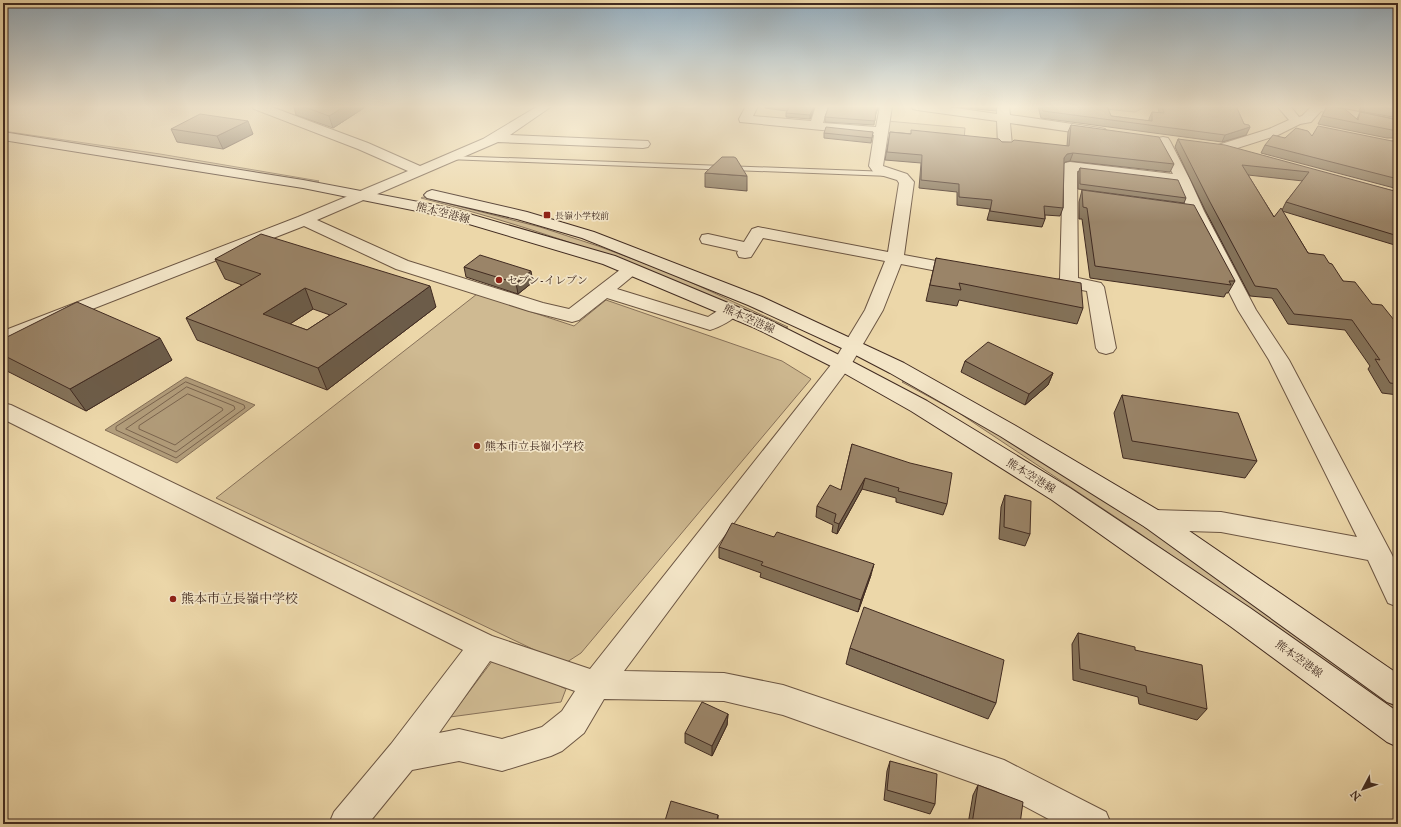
<svg xmlns="http://www.w3.org/2000/svg" width="1401" height="827" font-family="'IM FELL Great Primer','Noto Serif JP',serif">
  <style>
    .green { fill: #cfba92; stroke: #88725a }
    .water { fill: #b29d7b; stroke: #856f57 }
    .lines { fill: none; stroke-linecap: round; stroke-linejoin: round }
    .shore { stroke: #7a644e; stroke-width: 1 }
    .lane-casing { stroke: #6c5643; stroke-width: 2 }
    .street-casing { stroke: #6c5643; stroke-width: 2 }
    .secondary-casing { stroke: #412b21; stroke-width: 2 }
    .lane { fill: #f3e5c7; fill-rule: evenodd }
    .street { fill: #f3e5c7; fill-rule: evenodd }
    .secondary { fill: #f3e5c7; fill-rule: evenodd }
    .wall { fill: #847259; stroke: #412b21; fill-rule: evenodd }
    .shaded-wall { fill: #6c5c49; stroke: #412b21 }
    .building { fill: #9a8468; stroke: #412b21; fill-rule: evenodd }
    .poi-dot { fill: #8f2418; stroke: #f3e5c7; stroke-width: 1.5 }
    .labels { text-anchor: middle; dominant-baseline: central; stroke-width: 3.5; stroke-linejoin: round; paint-order: stroke }
    .far-poi-label { font-size: 9px; fill: #412b21; stroke: #f3e5c7; text-anchor: start }
    .street-label { font-size: 11px; fill: #412b21; stroke: #f3e5c7 }
    .poi-label { font-size: 11px; fill: #412b21; stroke: #f3e5c7; text-anchor: start }
    .near-poi-label { font-size: 13px; fill: #412b21; stroke: #f3e5c7; text-anchor: start }
  </style>
  <rect width="100%" height="100%" fill="#ecd7a9"/>
  <filter id="stains"><feTurbulence type="fractalNoise" baseFrequency=".005" numOctaves="4"/><feColorMatrix values="0 0 0 0 .2 0 0 0 0 .09 0 0 0 0 .02 0 0 0 .5 -.17"/></filter>
  <radialGradient id="worn" r=".72"><stop offset=".6" stop-color="#630" stop-opacity="0"/><stop offset="1" stop-color="#630" stop-opacity=".3"/></radialGradient>
  <g class="green">
    <polygon points="1095,106 1147,106 1135,112 1095,108"/>
    <polygon points="887,121 965,128 964,140 885,133"/>
    <polygon points="3,131 160,154 319,181 317,182 3,133"/>
    <path d="M423 197 540 227 598 246 673 274 788 327 785 328C667 275 546 230 421 198Z"/>
    <polygon points="477,294 574,326 606,300 782,361 811,379 581,653 564,664 216,498"/>
    <polygon points="904,381 961,411 1138,520 1398,709 1398,714 1132,528 959,413 902,382"/>
    <polygon points="496,656 566,689 561,702 450,717"/>
  </g>
  <polygon class="water" points="186,377 255,405 177,463 105,430"/>
  <g class="lines">
    <g class="shore">
      <polygon points="186,382 244,405 245,408 176,458 116,430 116,427"/>
      <polygon points="187,387 234,406 235,409 176,452 126,429"/>
      <polygon points="188,394 222,408 223,410 175,445 139,429 139,426"/>
    </g>
    <g class="lane-casing">
      <polygon id="lane" points="450,156 890,172 894,174 890,176 448,159 447,158"/>
    </g>
    <g class="street-casing">
      <g id="street">
        <path d="M252 106H269L368 143 420 166 483 139 538 106H552L510 135 648 141 650 144 648 147 643 148 498 142 317 220 408 261 543 303 569 309 625 266 631 265 637 266 640 270 617 289 708 317C718 311 726 304 738 307L740 311C734 320 720 327 710 330L607 298 579 320 572 322 529 311 396 269 304 226 3 344V331L298 217 408 171 358 149 254 109Z"/>
        <path d="M746 106H758L753 116 811 121 816 106H828L823 123 876 127 880 106H892L883 166 907 174 914 182 904 255 963 266 969 267 972 271 969 275 963 276 901 264 883 310 849 368 624 671 724 673 783 685 1004 760 1106 812 1111 824H1058L996 791 783 715 724 701 604 699 584 733 562 751 551 756 502 771 459 761 412 770 368 824H329L334 812 391 744 463 650 3 419V403L11 405 492 636 590 669 834 361 865 310 885 261 763 238 751 257 745 258 739 257 737 253 738 251 702 243 700 239 702 235 708 234 744 242 752 229 758 227 888 252 899 183 897 180 874 173 869 166 874 135 740 122 739 119ZM490 661 575 691 562 711 542 727 502 739 459 729 439 733Z"/>
        <polygon points="911,106 942,106 997,114 997,106 1009,106 1010,115 1100,128 1105,129 1107,132 1105,135 1100,136 1010,123 1012,145 1010,148 1000,148 998,145 997,121 917,110 913,109"/>
        <polygon points="1277,106 1290,106 1299,117 1302,116 1312,106 1330,106 1398,120 1398,128 1321,111 1311,122 1300,124 1278,135 1228,151 1223,152 1218,151 1216,148 1218,145 1269,129 1289,120"/>
        <path d="M1163 137 1168 138 1170 141 1190 180 1204 211 1256 310 1289 360 1390 551 1398 567V607L1388 603 1368 560 1221 532 1154 530 1145 527 1141 520 1145 513 1154 510 1221 512 1357 537 1269 360 1238 310 1188 211 1177 184 1077 171 1078 278 1101 283 1104 287 1116 348 1113 352 1106 354 1099 352 1096 348 1087 291 1071 288 1056 293 1036 289 1033 285 1036 281C1045 279 1052 283 1060 279L1063 166 1065 163 1070 162 1173 174 1156 141 1158 138Z"/>
      </g>
    </g>
    <g class="secondary-casing">
      <g id="secondary">
        <polygon points="3,132 303,180 445,207 615,256 769,320 849,360 927,401 1070,488 1250,608 1398,712 1398,747 1387,742 1230,626 1052,500 911,411 835,368 755,328 603,264 442,216 303,188 3,140"/>
        <polygon points="432,190 527,212 594,232 762,297 904,363 1016,426 1163,513 1398,674 1398,706 1387,702 1145,527 1000,436 890,373 846,350 748,305 582,238 517,219 427,198 424,195 427,192"/>
      </g>
    </g>
    <use href="#lane" class="lane"/>
    <use href="#street" class="street"/>
    <use href="#secondary" class="secondary"/>
  </g>
  <g class="wall">
    <polygon points="289,106 367,106 333,128 296,115 294,107"/>
    <polygon points="765,106 815,106 810,119 786,117 786,113 787,111 765,108"/>
    <polygon points="829,106 879,106 875,115 874,125 825,122 825,117"/>
    <polygon points="946,106 997,106 996,111"/>
    <polygon points="1038,106 1107,106 1111,116 1149,121 1149,119 1152,112 1159,113 1158,106 1236,106 1244,124 1250,127 1246,135 1222,142 1041,118"/>
    <polygon points="1327,106 1357,119 1360,112 1398,120 1398,138 1387,138 1318,124"/>
    <polygon points="1361,106 1398,106 1398,118 1359,111"/>
    <polygon points="1071,125 1174,164 1170,172 1070,161 1065,162 1064,163 1063,208 1060,216 1045,215 1045,219 1042,227 987,220 990,209 957,205 957,192 919,188 921,163 885,160 890,132 1002,142 1067,146 1068,132"/>
    <polygon points="171,129 253,134 223,149 177,142"/>
    <polygon points="873,132 871,143 824,138 824,133"/>
    <polygon points="1312,136 1392,141 1398,141 1398,189 1261,153 1265,145 1285,138"/>
    <path d="M1178 139 1398 192V246L1282 211 1308 253 1329 263 1343 281 1398 325V395L1382 393 1368 369 1370 366 1345 330 1288 324 1272 298 1250 296 1205 210 1175 147ZM1248 175 1303 181 1286 202 1282 210 1274 217Z"/>
    <polygon points="1080,168 1186,198 1184,203 1078,189 1078,173"/>
    <polygon points="705,173 747,176 747,191 705,187"/>
    <polygon points="1082,190 1235,281 1228,293 1226,293 1224,297 1090,278 1082,219 1079,219 1079,202"/>
    <polygon points="936,258 1083,308 1077,324 959,300 957,306 926,301"/>
    <path d="M215 259 436 307 327 390 197 340 186 318 242 285 225 279ZM313 309 330 315 307 330 290 324Z"/>
    <polygon points="464,267 533,282 518,294 466,277"/>
    <polygon points="3,339 172,360 86,411 3,369"/>
    <polygon points="965,361 1053,373 1048,385 1025,405 961,372"/>
    <polygon points="1122,395 1257,461 1245,478 1123,458 1114,413"/>
    <polygon points="852,444 947,504 943,515 896,502 896,498 862,489 837,534 832,532 833,525 816,517 817,506 841,490"/>
    <polygon points="1005,495 1030,534 1025,546 999,539 1001,507"/>
    <polygon points="774,537 871,575 858,612 760,577 761,573 719,558 719,547"/>
    <polygon points="1078,633 1135,650 1207,709 1197,720 1139,704 1138,697 1073,680 1072,644"/>
    <polygon points="850,648 996,703 988,719 846,664"/>
    <polygon points="728,714 727,725 712,756 685,743 685,733"/>
    <polygon points="890,761 935,804 930,814 884,800 887,771"/>
    <polygon points="978,785 1020,824 968,824 973,795"/>
  </g>
  <g class="shaded-wall">
    <polygon points="345,106 367,106 333,128 329,116"/>
    <polygon points="814,106 815,106 810,119 810,115"/>
    <polygon points="878,106 879,106 875,116 876,112"/>
    <polygon points="248,121 253,134 223,149 217,136"/>
    <polygon points="1250,127 1246,135 1222,142 1225,135"/>
    <polygon points="1073,153 1070,161 1065,162 1062,166 1064,158 1067,154"/>
    <polygon points="531,271 533,282 518,294 516,283"/>
    <polygon points="430,286 436,307 327,390 318,368"/>
    <polygon points="305,288 313,309 273,335 263,314"/>
    <polygon points="160,338 172,360 86,411 70,389"/>
    <polygon points="1053,373 1048,385 1025,405 1029,394"/>
    <polygon points="865,478 862,489 837,534 839,524"/>
    <polygon points="874,564 871,575 858,612 861,600"/>
    <polygon points="728,714 727,725 712,756 712,746"/>
    <polygon points="718,815 718,824 716,824"/>
  </g>
  <g class="building">
    <polygon points="302,106 345,106 329,116"/>
    <polygon points="785,106 814,106 810,115 786,113 790,106"/>
    <polygon points="829,106 878,106 876,112 875,121 825,117"/>
    <polygon points="1042,106 1107,106 1111,116 1152,121 1152,112 1164,113 1162,106 1236,106 1244,124 1249,125 1250,127 1225,135 1043,111"/>
    <polygon points="1327,106 1345,109 1358,120 1360,112 1398,120 1398,130 1392,130 1322,116"/>
    <polygon points="1378,106 1398,106 1398,110"/>
    <polygon points="200,114 248,121 217,136 171,129"/>
    <polygon points="1071,125 1159,137 1174,164 1073,153 1067,154 1064,158 1063,208 1044,206 1045,219 990,211 992,200 959,197 959,184 921,180 922,155 887,152 890,132 911,134 911,130 999,139 1002,142 1012,142 1014,140 1069,146"/>
    <polygon points="1318,126 1392,141 1398,141 1398,179 1265,145 1273,135 1285,138 1296,128 1308,131 1312,136"/>
    <polygon points="826,127 873,132 872,138 824,133"/>
    <polygon points="1178,139 1225,145 1398,192 1398,236 1286,202 1309,172 1242,165 1274,217 1281,208 1308,253 1324,255 1329,263 1332,264 1343,281 1355,282 1372,304 1382,305 1398,325 1398,384 1390,383 1375,359 1380,360 1352,320 1294,314 1277,289 1255,286 1210,202"/>
    <polygon points="722,157 734,157 736,158 747,176 705,173"/>
    <polygon points="1080,168 1178,180 1186,198 1080,184"/>
    <polygon points="1082,190 1194,205 1235,281 1229,281 1231,285 1095,266 1087,208 1083,207"/>
    <path d="M261 234 430 286 318 368 186 318 261 274 215 259ZM305 288 347 304 307 330 263 314Z"/>
    <polygon points="480,255 531,271 516,283 464,267"/>
    <polygon points="936,258 1081,283 1083,308 959,283 961,290 930,285"/>
    <polygon points="77,302 160,338 70,389 3,355 3,339"/>
    <polygon points="988,342 1053,373 1029,394 965,361"/>
    <polygon points="1122,395 1238,413 1257,461 1132,441"/>
    <polygon points="852,444 910,463 952,473 947,504 898,491 899,488 865,478 839,524 834,522 836,514 817,506 830,485 841,490"/>
    <polygon points="1005,495 1031,501 1030,534 1004,527"/>
    <polygon points="732,523 774,537 777,532 874,564 861,600 761,565 763,562 719,547"/>
    <polygon points="864,607 1004,660 996,703 850,648"/>
    <polygon points="1078,633 1135,647 1135,650 1202,665 1207,709 1147,693 1146,686 1080,669"/>
    <polygon points="702,702 728,714 712,746 685,733"/>
    <polygon points="890,761 937,774 935,804 887,790"/>
    <polygon points="978,785 1023,802 1020,824 972,824"/>
    <polygon points="671,801 718,815 716,824 664,824"/>
  </g>
  <linearGradient id="sky" x2="0" y2="1"><stop stop-color="#92abbc"/><stop offset="0.48" stop-color="#f6edd8"/><stop offset="1" stop-color="#f6edd8" stop-opacity="0"/></linearGradient>
  <rect width="1401" height="222" fill="url(#sky)"/>
  <g class="poi-dot">
    <rect x="543" y="211" width="8" height="8" rx="2"/>
    <circle cx="499" cy="280" r="4"/>
    <circle cx="477" cy="446" r="4"/>
    <circle cx="173" cy="599" r="4"/>
  </g>
  <g class="labels">
    <g class="far-poi-label">
      <text x="555" y="215">長嶺小学校前</text>
    </g>
    <g class="street-label">
      <text transform="translate(443 213) rotate(14)">熊本空港線</text>
      <text transform="translate(749 319) rotate(24)">熊本空港線</text>
      <text transform="translate(1031 476) rotate(32)">熊本空港線</text>
      <text transform="translate(1299 659) rotate(36)">熊本空港線</text>
    </g>
    <g class="poi-label">
      <text x="507" y="280">セブン-イレブン</text>
      <text x="485" y="446">熊本市立長嶺小学校</text>
    </g>
    <g class="near-poi-label">
      <text x="181" y="599">熊本市立長嶺中学校</text>
    </g>
  </g>
  <rect width="1401" height="827" fill="none" stroke="#ecd7a9" stroke-width="16"/>
  <rect x="4" y="4" width="1393" height="819" fill="none" stroke="#412b21" stroke-width="2"/>
  <rect x="8" y="8" width="1385" height="811" fill="none" stroke="#412b21"/>
  <g transform="translate(1363 789) rotate(229)" stroke="#f3e5c7" stroke-width="3" paint-order="stroke">
  <path d="M0-3L7 15L0 10L-7 15Z" fill="#412b21"/>
  <text y="-6" font-size="11" font-weight="bold" text-anchor="middle" fill="#412b21">N</text>
  </g>
  <rect width="100%" height="100%" filter="url(#stains)"/>
  <rect width="100%" height="100%" fill="url(#worn)"/>
</svg>
